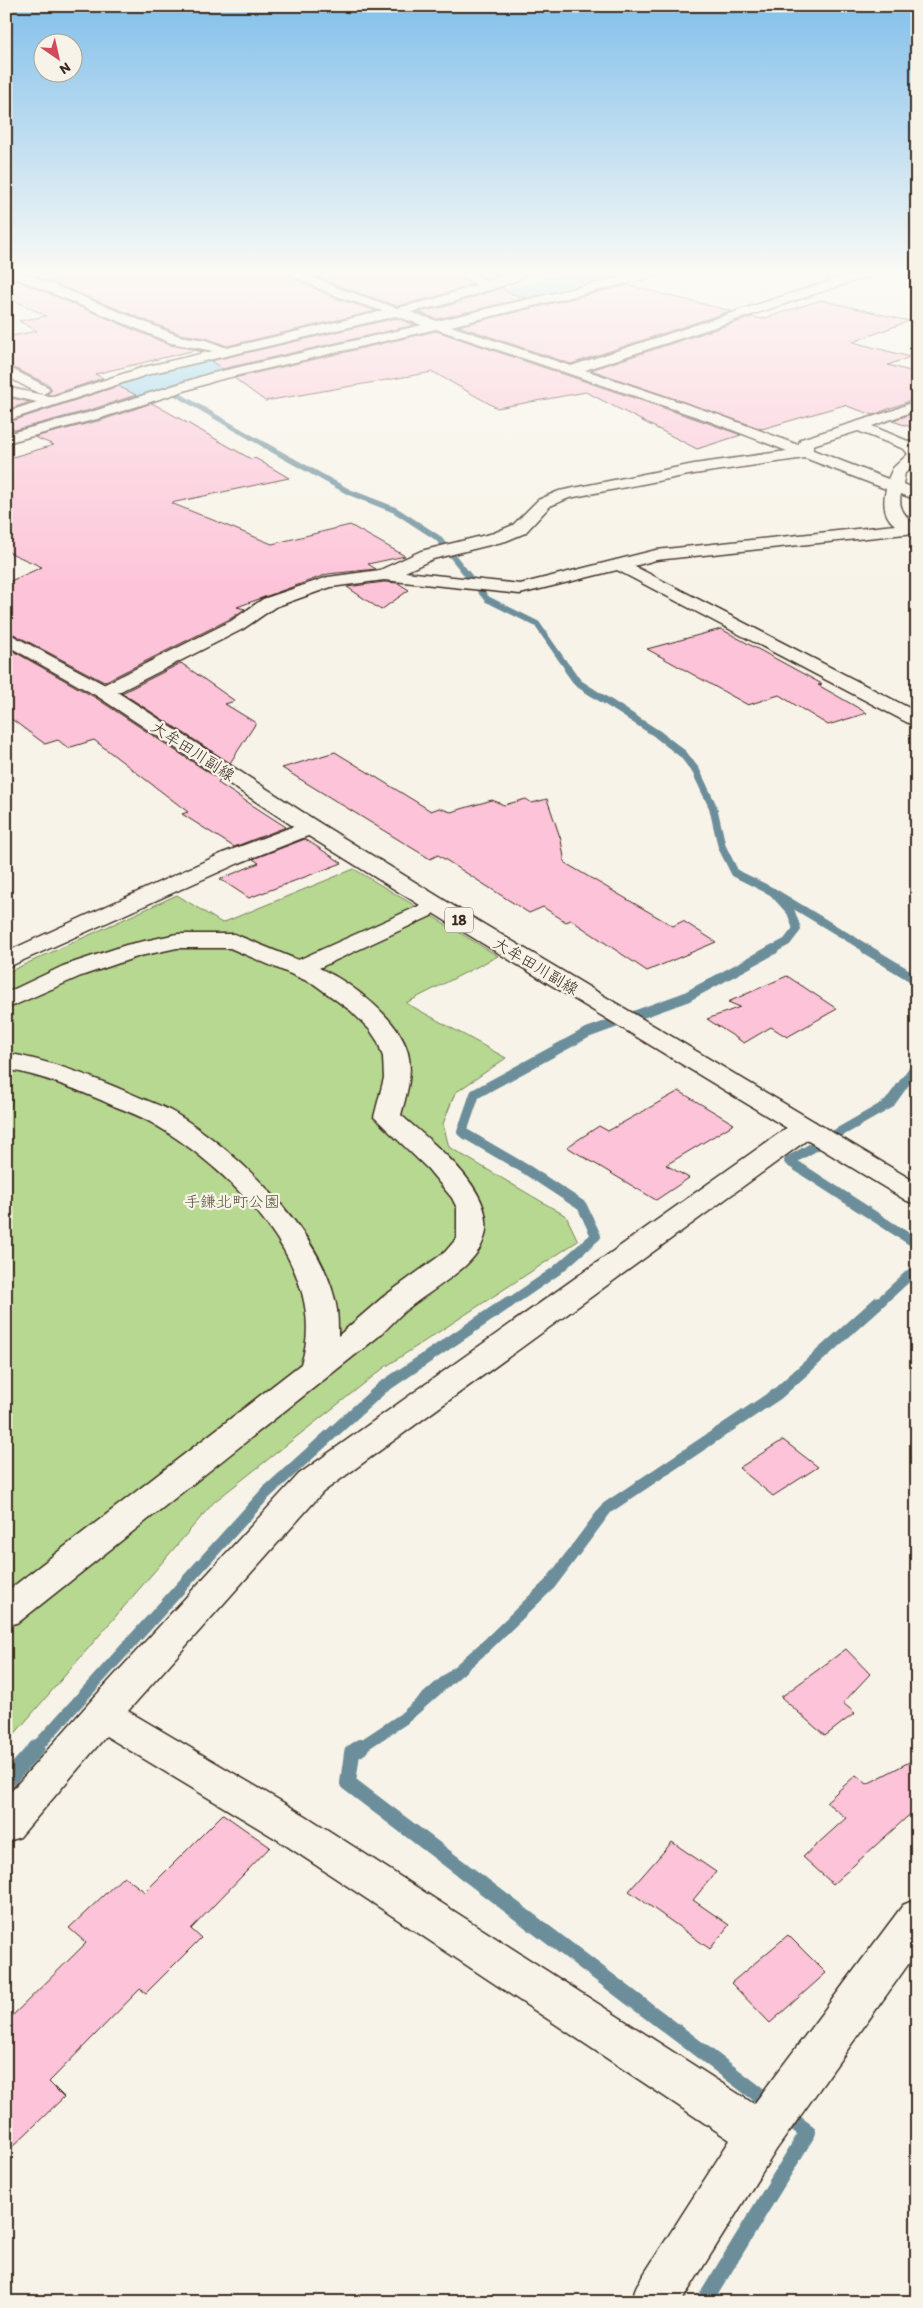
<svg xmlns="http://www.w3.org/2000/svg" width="923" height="2308" font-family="Itim,'Klee One',sans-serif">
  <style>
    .green { fill: #b6d891; stroke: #788158 }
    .water { fill: #8cd1ee; stroke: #6c8e9b }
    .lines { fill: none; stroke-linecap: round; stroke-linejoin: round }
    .shore { stroke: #5b6d71; stroke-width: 1 }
    .stream-far5 { stroke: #6c8e9b; stroke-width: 5 }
    .stream-far4 { stroke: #6c8e9b; stroke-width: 6 }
    .stream-far3 { stroke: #6c8e9b; stroke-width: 8 }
    .stream-far2 { stroke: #6c8e9b; stroke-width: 10 }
    .stream-far1 { stroke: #6c8e9b; stroke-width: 12 }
    .stream { stroke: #6c8e9b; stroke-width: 16 }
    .river { fill: #8cd1ee; fill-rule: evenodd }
    .building { fill: #fdc3d8; stroke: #3b2a1e }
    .minor-casing { stroke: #3b2a1e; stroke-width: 3 }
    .major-casing { stroke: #3b2a1e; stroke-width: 3 }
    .minor { fill: #f7f3e8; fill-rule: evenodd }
    .major { fill: #f7f3e8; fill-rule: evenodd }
    .labels { text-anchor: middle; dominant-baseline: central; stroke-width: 4.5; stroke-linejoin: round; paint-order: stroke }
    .shield { fill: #f7f3e8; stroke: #73665b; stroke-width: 1 }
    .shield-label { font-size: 15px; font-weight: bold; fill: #3b2a1e }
    .street-label { font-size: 16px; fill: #3b2a1e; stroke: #f7f3e8 }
    .park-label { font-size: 16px; fill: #5a563b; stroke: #f7f3e8 }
  </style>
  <rect width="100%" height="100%" fill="#f7f3e8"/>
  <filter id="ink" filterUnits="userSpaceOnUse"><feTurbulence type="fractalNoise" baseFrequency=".02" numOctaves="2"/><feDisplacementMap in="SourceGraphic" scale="10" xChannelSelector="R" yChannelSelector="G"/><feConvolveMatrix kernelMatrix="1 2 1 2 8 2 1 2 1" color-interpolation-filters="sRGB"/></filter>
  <g filter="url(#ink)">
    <polygon class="green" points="354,869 498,956 406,1003 506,1058 455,1093 443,1124 449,1147 566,1216 578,1241 385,1367 214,1502 6,1744 6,973 177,895 222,923"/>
    <polygon class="water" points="589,270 645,270 560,290 554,288 545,290 534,285 538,284 535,283 555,278 543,278 559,277"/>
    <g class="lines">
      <polyline class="shore" points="585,270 583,277 586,279 623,270"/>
      <polyline class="stream-far5" points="160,381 173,392 268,447"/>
      <polyline class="stream-far4" points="266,446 349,492 395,510 438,538 487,599 537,624 569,670"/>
      <g class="stream-far3">
        <polyline points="568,669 578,683 656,733 683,754 696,771 713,807 722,847 735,873 773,892 869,950"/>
        <polyline points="772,950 787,942 797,929 791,912 773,892"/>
      </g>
      <g class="stream-far2">
        <polyline points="866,949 917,980"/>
        <polyline points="917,1065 889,1104 789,1161 917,1244"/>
        <polyline points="508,1304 556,1271 596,1236 582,1206 527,1170 462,1132 475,1094 587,1033 686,997 774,949"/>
        <polyline points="878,1304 917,1268"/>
      </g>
      <g class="stream-far1">
        <polyline points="36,1748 266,1493 382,1388 509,1302"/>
        <polyline points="359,1748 403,1719 487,1645 550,1584 607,1508 777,1394 879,1302"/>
      </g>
      <g class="stream">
        <polyline points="361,1747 352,1753 348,1783 771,2104"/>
        <polyline points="6,1782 37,1747"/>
        <polyline points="704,2302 808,2132 786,2116"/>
      </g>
      <polygon class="river" points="584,270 631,270 627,276 170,388 6,437 6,417 149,374"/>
    </g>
    <g class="building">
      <polygon points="80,270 278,270 332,297 376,311 227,346 206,338 180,334 35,276"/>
      <polygon points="301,270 449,270 472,285 434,297 397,306 342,287"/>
      <polygon points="470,270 502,270 502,274 487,279"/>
      <polygon points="12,278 170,345 204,351 199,352 196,350 95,374 103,378 52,395 47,394 52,390 49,385 6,364 6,337 37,331 19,321 46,316 6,296 6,279"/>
      <polygon points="628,285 731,311 571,364 458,326"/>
      <polygon points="504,287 504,291 526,298 437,319 418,312 444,307"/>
      <polygon points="821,300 909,321 853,342 910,357 888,365 917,373 917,398 873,415 844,405 762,429 591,370 752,317 762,319"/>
      <polygon points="396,318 415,325 222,369 211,361"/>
      <polygon points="436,331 708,423 741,435 697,449 586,392 497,408 433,372 265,401 234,378"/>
      <polygon points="118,386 136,395 90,410 15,430 6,426 6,423"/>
      <polygon points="6,397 30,402 6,410"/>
      <polygon points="152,403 251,459 255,458 289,478 171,503 272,544 350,525 405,556 368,564 376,569 328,574 237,607 245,609 230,619 104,682 6,630 6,583 42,567 6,551 6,459 54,445 34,437 102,420"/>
      <polygon points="917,412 917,429 892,421"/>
      <polygon points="384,582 398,583 409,590 381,610 347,587"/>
      <polygon points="721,629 822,684 818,685 867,713 828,725 779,695 748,705 647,649"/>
      <polygon points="6,647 96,698 220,780 218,783 286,827 234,847 182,814 188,812 94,740 68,748 58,740 45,744 6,715"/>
      <polygon points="181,663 235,701 225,704 256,723 230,763 122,693"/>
      <polygon points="335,752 431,811 439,808 451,812 492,800 504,805 526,799 532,803 547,799 561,840 565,863 673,926 683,921 716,942 647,971 571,920 566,922 543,907 529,913 438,855 430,859 282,768"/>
      <polygon points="305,839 342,863 249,898 220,879 259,863 253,859"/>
      <polygon points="787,976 837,1009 787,1037 771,1027 744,1043 707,1019 740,1007 728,1002"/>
      <polygon points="679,1091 734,1124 666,1165 689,1178 656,1200 567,1147 599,1126 608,1131"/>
      <polygon points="783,1440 818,1467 773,1496 739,1468"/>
      <polygon points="846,1649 870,1674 843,1703 855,1713 825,1736 781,1697"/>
      <polygon points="917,1758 917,1808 833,1884 803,1857 846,1818 826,1802 856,1775 867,1784"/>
      <polygon points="223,1814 270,1847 191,1929 201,1938 146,1993 140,1989 49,2082 64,2097 6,2153 6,2022 86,1943 69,1928 124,1876 145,1892"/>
      <polygon points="672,1842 716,1872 693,1900 729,1925 710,1949 629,1891"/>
      <polygon points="788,1935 826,1973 770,2023 731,1983"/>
    </g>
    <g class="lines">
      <g class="minor-casing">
        <g id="minor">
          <path d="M6 270H17L179 336 206 340 227 348 383 311 333 295 280 270H296L341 289 397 308 435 299 476 285 451 270H466L487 281 519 270H529L530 272 513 282 443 305 411 312 437 321 650 270H671L669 273 451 326 571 366 862 270H880L878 273 585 370 719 415 798 445 801 439 894 410 917 400V410L872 426 917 445V464L905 473 903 484 917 489V500L901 494C897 511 908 517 917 528L915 533 656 560 634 566 917 712V726L910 724 617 570 520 594 384 580 331 587 275 607 243 629 111 696 104 698 97 696 94 692 97 688 231 621 263 599 328 577 380 570 421 551 494 533 513 525 538 500 559 491 694 464 787 451 709 421 436 329 218 380 101 418 6 443V434L91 412 209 374 422 325 396 316 153 373 6 421V412L37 402 6 395V387L52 397 144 367 213 351 171 343 6 274ZM858 431 904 449 908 454 893 468 888 479 813 450V445ZM805 458 886 489C883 502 883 516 895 525L656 550 520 584 405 572 433 559 506 541 525 533 550 506 569 498 694 474Z"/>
          <polygon points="905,270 917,270 917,275 907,273"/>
          <polygon points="6,366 48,387 50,390 43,394 38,393 6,376"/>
          <polygon points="310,820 318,822 321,827 318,832 239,863 6,968 6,952 223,853"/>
          <path d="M423 904 431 906 435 911 431 916 319 968C351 982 404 1022 409 1058 412 1078 406 1096 401 1115 441 1151 526 1211 465 1266 447 1282 425 1295 406 1310 397 1318 388 1328 379 1336L19 1622 6 1626V1592L301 1364C333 1268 227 1166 152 1123 140 1116 127 1111 114 1106 79 1090 44 1076 6 1069V1053C51 1061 91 1076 132 1094 145 1100 158 1104 171 1111 234 1147 326 1235 337 1310 338 1318 338 1327 338 1336L383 1297 445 1252 457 1238V1208L452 1198 428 1169 374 1117 384 1078 383 1057 378 1042 370 1030 351 1011 314 984 230 948H177L140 956 81 976 6 1009V993L63 966 126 945 177 934H234L298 960Z"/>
          <polygon points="805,1120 815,1122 819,1128 815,1134 323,1492 128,1711 306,1816 754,2104 903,1905 917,1899 917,1952 776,2150 681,2302 630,2302 637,2285 730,2140 278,1840 106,1736 20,1837 6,1842 6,1797 89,1703 299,1474 795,1122"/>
        </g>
      </g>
      <g class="major-casing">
        <polygon id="major" points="6,632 111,688 318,822 465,913 917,1183 917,1204 907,1201 449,923 302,832 97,696 6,645"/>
      </g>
      <use href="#minor" class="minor"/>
      <use href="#major" class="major"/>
    </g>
  </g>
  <linearGradient id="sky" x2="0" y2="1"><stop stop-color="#83c0ea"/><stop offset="0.46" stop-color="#fbfaf5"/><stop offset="1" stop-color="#fbfaf5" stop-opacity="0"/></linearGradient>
  <rect width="923" height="593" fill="url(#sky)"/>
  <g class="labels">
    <rect class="shield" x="445" y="907.5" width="28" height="25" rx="4"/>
    <g class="shield-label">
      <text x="459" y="920">18</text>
    </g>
    <g class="street-label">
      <text transform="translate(193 751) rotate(33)">大牟田川副線</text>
      <text transform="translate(536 966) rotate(31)">大牟田川副線</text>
    </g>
    <g class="park-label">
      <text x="232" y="1201">手鎌北町公園</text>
    </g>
  </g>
  <rect width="923" height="2308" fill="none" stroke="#f7f3e8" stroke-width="25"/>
  <rect x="12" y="12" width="898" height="2283" fill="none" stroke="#3b2a1e" stroke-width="2" filter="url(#ink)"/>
  <g transform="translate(58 58) rotate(146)"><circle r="24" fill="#f7f3e8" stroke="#aca397"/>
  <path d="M0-4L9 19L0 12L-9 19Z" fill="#d1495b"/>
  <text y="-8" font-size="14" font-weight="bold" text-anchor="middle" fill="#3b2a1e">N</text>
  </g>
</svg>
